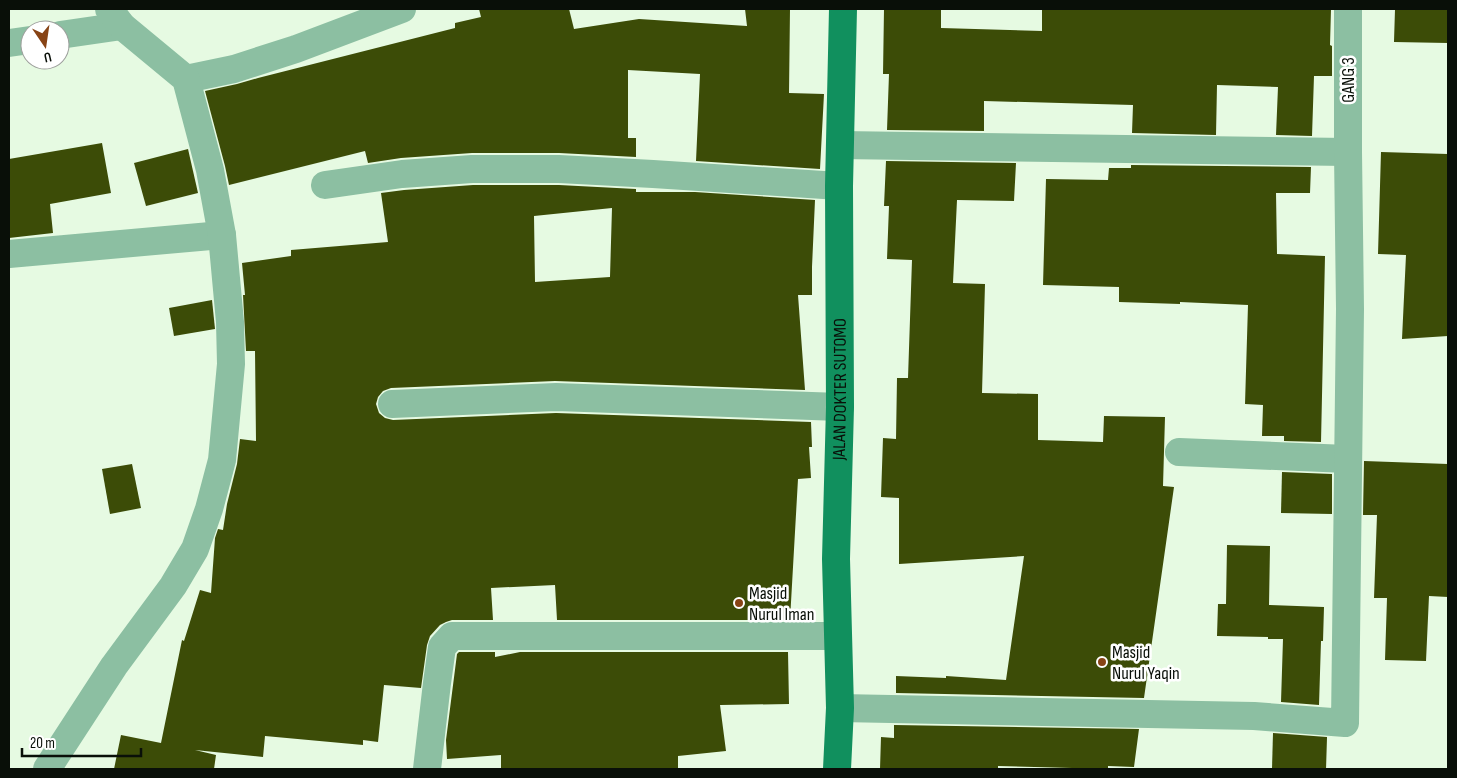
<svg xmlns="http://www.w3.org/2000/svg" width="1457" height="778" font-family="'Sofia Sans Condensed',sans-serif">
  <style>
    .building { fill: #3c4c07; fill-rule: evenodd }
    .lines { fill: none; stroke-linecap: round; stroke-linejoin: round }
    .minor { stroke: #8cbfa2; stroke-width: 28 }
    .primary { stroke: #11905e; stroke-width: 28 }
    .poi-dot { fill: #874315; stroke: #fff; stroke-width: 2 }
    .labels { text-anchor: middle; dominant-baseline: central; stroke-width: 5; stroke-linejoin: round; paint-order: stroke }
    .street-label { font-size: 18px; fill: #090f08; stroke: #fff }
    .poi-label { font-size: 18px; fill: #090f08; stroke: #fff; text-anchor: start }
  </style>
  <rect width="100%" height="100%" fill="#e6fae2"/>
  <g class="building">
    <polygon points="479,9 569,9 574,29 639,19 747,26 745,9 790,9 789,93 824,94 820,169 696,161 700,74 628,70 628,138 636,138 636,157 559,153 472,153 401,158 368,163 365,151 229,185 225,166 205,91 237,84 258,78 455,28 455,23 481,17"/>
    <polygon points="884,9 941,9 941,28 1042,31 1042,9 1331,9 1330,45 1332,46 1332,76 1314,76 1312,136 1276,135 1278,87 1217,85 1216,135 1132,133 1133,105 984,101 984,131 887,130 889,74 883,74"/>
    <polygon points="1395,9 1448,9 1448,43 1394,42"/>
    <polygon points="102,143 111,193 50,204 53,233 9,238 9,159"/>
    <polygon points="188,149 198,193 146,206 134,163"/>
    <polygon points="1381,152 1448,154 1448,336 1402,339 1406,255 1378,254"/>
    <polygon points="886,161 1016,163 1014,201 957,200 953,283 985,284 982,393 1038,394 1038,440 1103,442 1104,416 1165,417 1163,486 1174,487 1144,698 896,693 896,676 946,678 946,676 1006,680 1024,556 899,564 899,498 881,497 883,438 896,439 897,378 908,378 912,260 887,259 889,206 884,206"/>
    <polygon points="1131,165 1311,167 1310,193 1276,193 1277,254 1325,256 1321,442 1284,441 1284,436 1262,436 1263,405 1245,404 1248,305 1180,302 1180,304 1119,302 1119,287 1043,285 1046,179 1108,180 1109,168 1131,168"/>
    <path d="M473 185H559L636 189V192H695L815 200 812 267V295H798L805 390 555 381 391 388 383 391 378 397 376 404 379 413 385 418 393 420 556 413 811 422 812 447H809L811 478 798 479 790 620H557L555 585 491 588 493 620H452L446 622 440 625 430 636 427 645 421 688 384 685 378 742 363 740V745L265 736 263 757 195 750 216 755 214 769H114L121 735 161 743 182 640 184 641 200 590 211 593 215 538 218 529 223 530 227 504 237 464 240 439 256 441 255 351H246L243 295H245L242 263 291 256V250L388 242 381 193 404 190ZM612 208 610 277 535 282 534 216Z"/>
    <polygon points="212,300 215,329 174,336 169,308"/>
    <polygon points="1364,461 1448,464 1448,597 1429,596 1426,661 1385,660 1387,598 1374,598 1377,515 1363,515"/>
    <polygon points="132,464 141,508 110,514 102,469"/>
    <polygon points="1282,472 1332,474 1332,514 1281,513"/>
    <polygon points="1227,545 1270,546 1269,605 1324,607 1323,641 1321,641 1319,705 1281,702 1283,639 1268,639 1268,637 1217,636 1218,604 1226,604"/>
    <polygon points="459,652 495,652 495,657 520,652 788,652 789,704 720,705 726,751 678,756 678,769 501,769 501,755 447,759 446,740 457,654"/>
    <polygon points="894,725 1139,729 1134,767 1108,766 1108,769 1072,769 1072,768 998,766 998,769 880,769 881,737 894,738"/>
    <polygon points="1273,733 1327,737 1326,769 1272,769"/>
  </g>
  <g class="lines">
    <g class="minor">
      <polyline points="60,35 122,26"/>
      <polyline points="9,43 30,40"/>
      <polyline points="186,79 234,69 296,49 402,9"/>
      <polyline points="840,145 1348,152"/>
      <polyline points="325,185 402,174 472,169 559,169 653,174 839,186"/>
      <polyline points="9,254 222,235"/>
      <polyline points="392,404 556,397 840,407"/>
      <polyline points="1179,452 1347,459"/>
      <polyline points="840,708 1254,716 1345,723 1350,309 1348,152 1348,9"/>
      <polyline points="47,769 114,666 173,586 195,549 209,509 222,460 231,364 230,322 222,235 210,170 186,79 122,26 109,9"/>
      <polyline points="427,769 437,683 442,647 452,636 837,636"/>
    </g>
    <path class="primary" id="s1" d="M837 769 840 708 836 559 840 407 839 186 843 9"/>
  </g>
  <g class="poi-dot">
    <circle cx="739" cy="603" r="5"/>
    <circle cx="1102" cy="662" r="5"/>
  </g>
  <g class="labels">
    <g class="street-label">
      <text transform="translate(1348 80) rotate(-90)">GANG 3</text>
      <text stroke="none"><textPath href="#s1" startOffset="380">JALAN DOKTER SUTOMO</textPath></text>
    </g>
    <g class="poi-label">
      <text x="749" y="593">Masjid<tspan x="749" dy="21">Nurul Iman</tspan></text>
      <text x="1112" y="652">Masjid<tspan x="1112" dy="21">Nurul Yaqin</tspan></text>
    </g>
  </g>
  <rect width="1457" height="778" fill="none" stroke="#090f08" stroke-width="20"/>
  <g transform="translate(45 45) rotate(167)"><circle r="24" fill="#ffffff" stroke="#9d9f9c"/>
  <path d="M0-4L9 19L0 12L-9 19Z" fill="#874315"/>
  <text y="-8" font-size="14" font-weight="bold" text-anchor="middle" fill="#090f08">U</text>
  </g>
  <path d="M22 748v8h119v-8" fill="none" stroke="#090f08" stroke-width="2.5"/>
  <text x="30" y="748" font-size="15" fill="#090f08" stroke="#ffffff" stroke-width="4" paint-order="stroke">20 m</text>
</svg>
